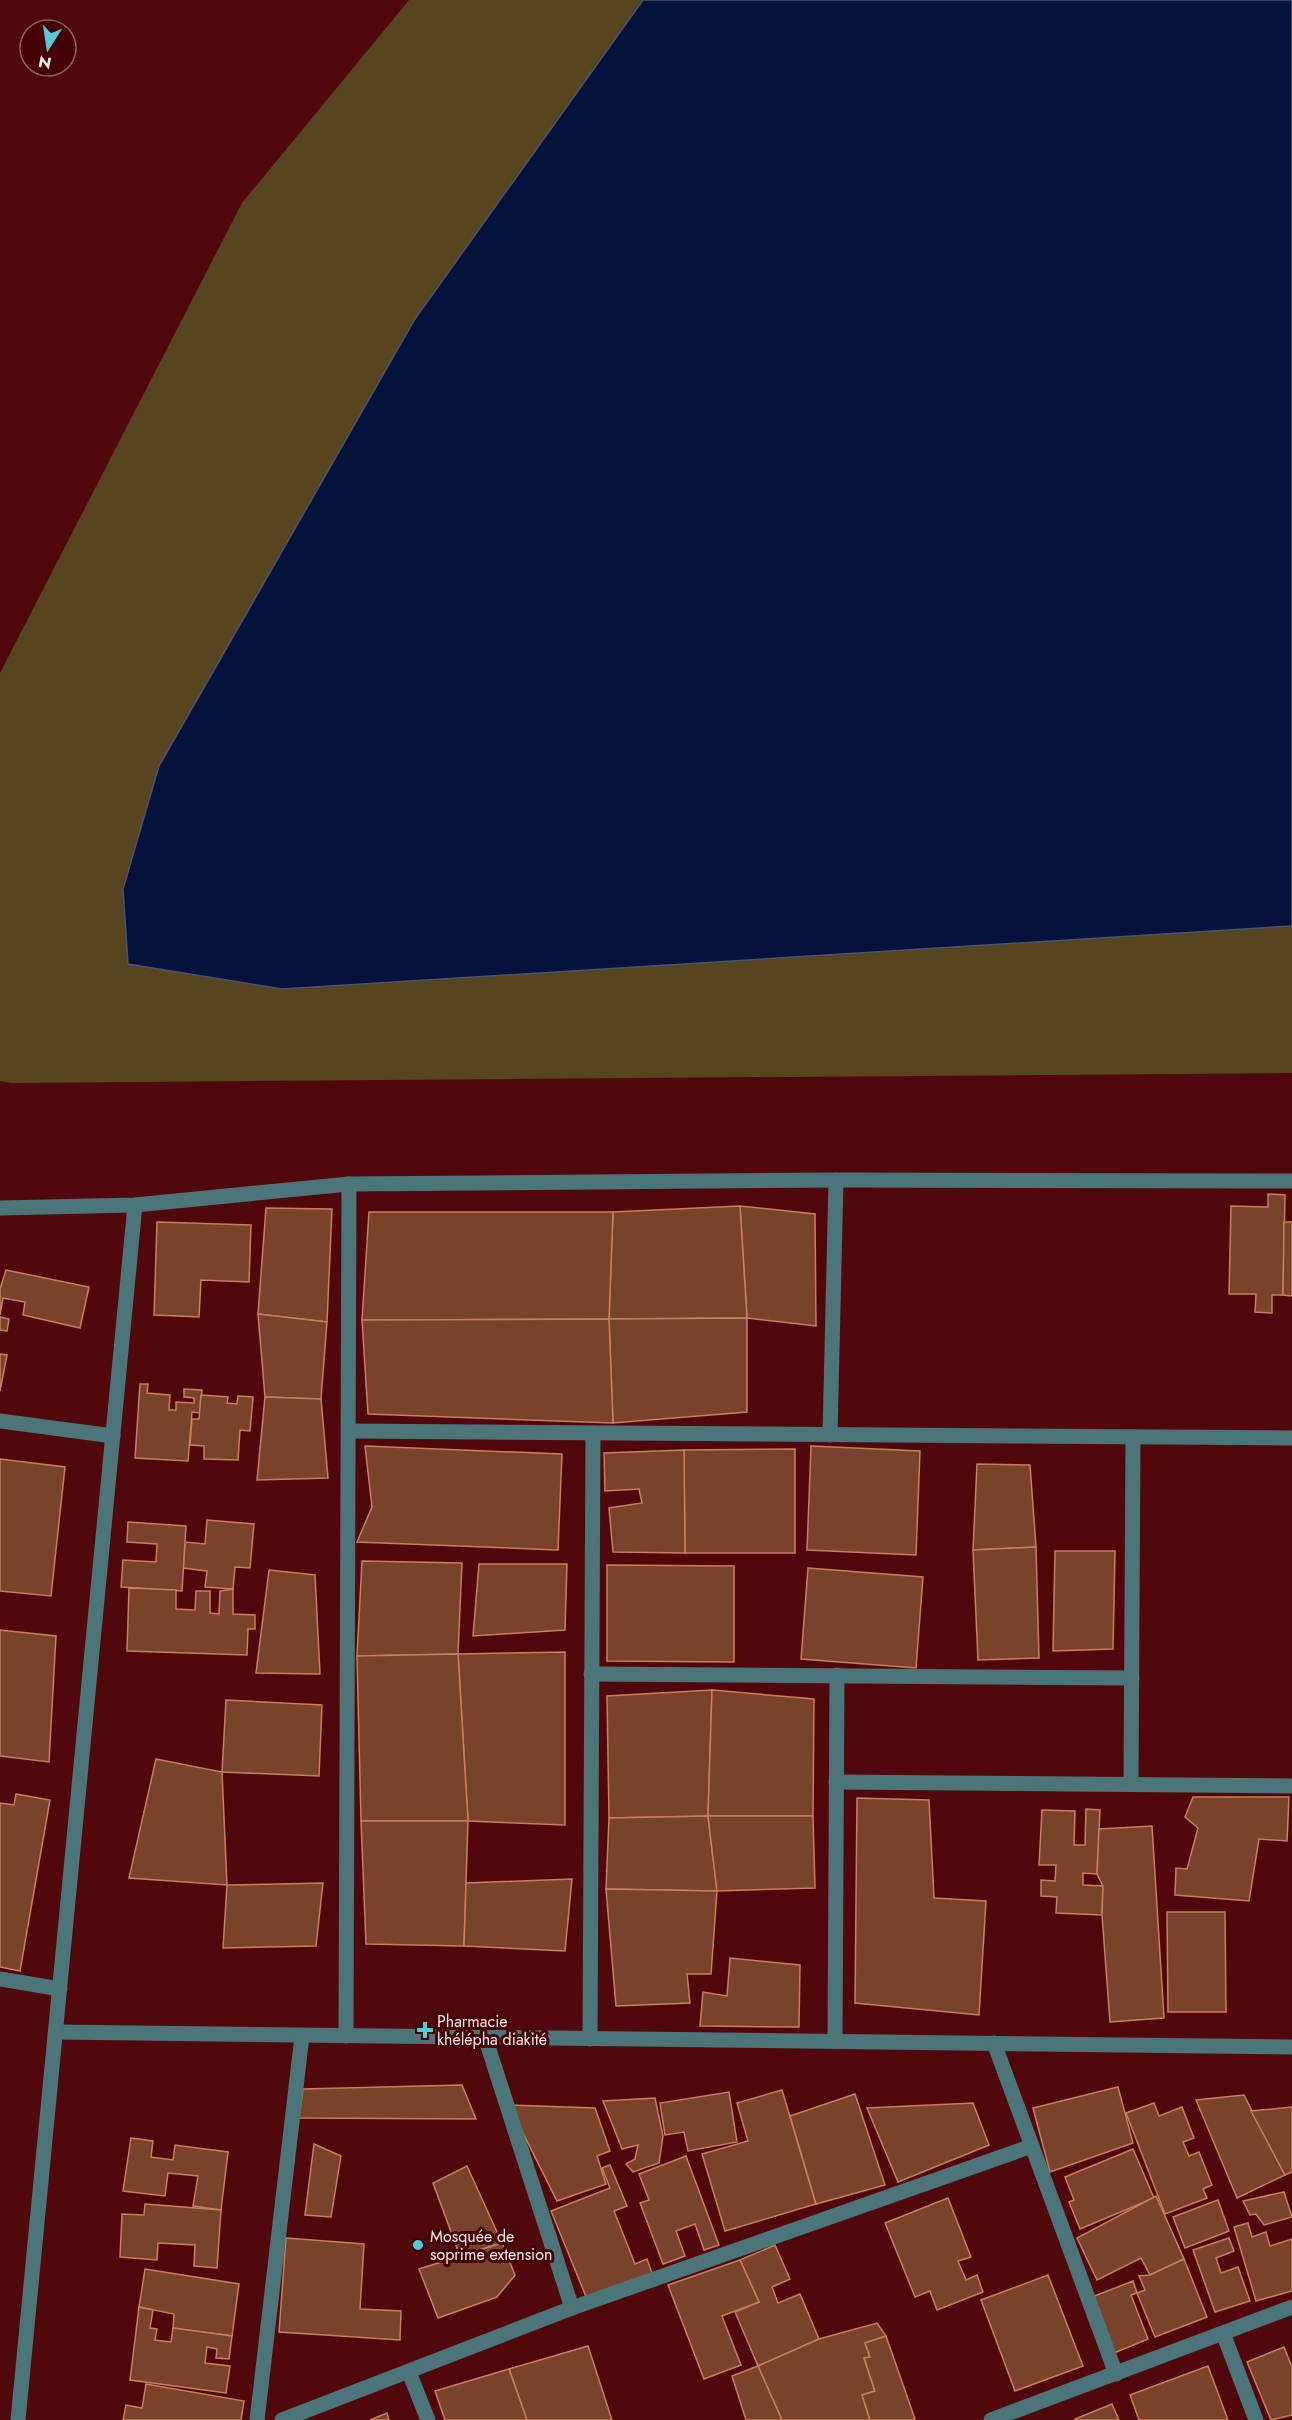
<svg xmlns="http://www.w3.org/2000/svg" width="1292" height="2420" font-family="Jost,sans-serif">
  <style>
    .green { fill: #56451f }
    .water { fill: #04123c; stroke: #4f5370; stroke-width: 1.5 }
    .building { fill: #79432b; stroke: #c97e5e; stroke-width: 1.5 }
    .lines { fill: none; stroke-linecap: round; stroke-linejoin: round }
    .lane { stroke: #4b7579; stroke-width: 15 }
    .street { stroke: #4b7579; stroke-width: 15 }
    .poi-dot { fill: #52cbd7; stroke: #440004; stroke-width: 2 }
    .labels { text-anchor: middle; dominant-baseline: central; stroke-width: 6; stroke-linejoin: round; paint-order: stroke }
    .poi-label { font-size: 16px; fill: #fdeae8; stroke: #440004; text-anchor: start }
  </style>
  <rect width="100%" height="100%" fill="#51080d"/>
  <polygon class="green" points="409,0 643,0 415,319 159,766 123,889 128,963 282,989 1292,926 1292,1073 11,1083 0,1081 0,673 242,203"/>
  <polygon class="water" points="643,0 1292,0 1292,926 282,989 128,964 123,889 159,766 415,319"/>
  <g class="building">
    <polygon points="1268,1194 1285,1195 1283,1295 1272,1295 1272,1313 1255,1312 1256,1294 1229,1294 1231,1206 1268,1207"/>
    <polygon points="740,1206 815,1214 816,1326 747,1318"/>
    <polygon points="740,1206 747,1318 609,1319 613,1212"/>
    <polygon points="266,1208 332,1209 327,1322 258,1314"/>
    <polygon points="369,1212 613,1212 609,1319 362,1320"/>
    <polygon points="157,1222 251,1225 249,1282 201,1280 199,1317 154,1315"/>
    <polygon points="1284,1222 1292,1222 1292,1296 1283,1295"/>
    <polygon points="6,1270 89,1287 80,1328 23,1315 25,1302 3,1298 0,1315 0,1289"/>
    <polygon points="258,1314 327,1322 321,1399 265,1397"/>
    <polygon points="0,1317 9,1319 7,1331 0,1330"/>
    <polygon points="747,1318 747,1412 613,1423 609,1319"/>
    <polygon points="609,1319 613,1423 368,1414 362,1320"/>
    <polygon points="0,1354 7,1355 0,1391"/>
    <polygon points="140,1384 148,1384 147,1393 170,1395 169,1410 176,1410 176,1402 194,1403 194,1398 184,1397 184,1389 202,1390 200,1413 192,1412 188,1461 135,1458"/>
    <polygon points="201,1395 228,1397 227,1403 237,1404 238,1396 253,1397 250,1431 240,1430 238,1460 204,1459 204,1446 190,1445 192,1419 199,1419"/>
    <polygon points="265,1397 321,1399 328,1478 257,1480"/>
    <polygon points="365,1446 562,1454 558,1550 357,1542 372,1507"/>
    <polygon points="811,1446 920,1451 916,1555 807,1550"/>
    <polygon points="795,1449 795,1553 685,1553 684,1450"/>
    <polygon points="684,1450 685,1553 613,1552 609,1508 642,1503 639,1489 605,1491 604,1453"/>
    <polygon points="0,1459 65,1467 51,1596 0,1591"/>
    <polygon points="977,1464 1030,1465 1036,1547 973,1550"/>
    <polygon points="207,1520 254,1524 250,1568 235,1567 233,1589 205,1587 207,1571 183,1568 185,1542 205,1544"/>
    <polygon points="128,1522 186,1526 182,1591 121,1587 123,1560 156,1562 157,1544 127,1542"/>
    <polygon points="1036,1547 1039,1658 978,1660 973,1550"/>
    <polygon points="1055,1551 1115,1551 1113,1649 1053,1651"/>
    <polygon points="362,1561 462,1563 458,1654 357,1656"/>
    <polygon points="479,1564 567,1564 565,1630 473,1636"/>
    <polygon points="607,1565 734,1566 734,1662 607,1661"/>
    <polygon points="808,1568 923,1577 916,1668 801,1659"/>
    <polygon points="269,1570 315,1575 320,1674 256,1673"/>
    <polygon points="129,1588 176,1590 176,1609 195,1610 196,1591 210,1591 210,1613 219,1614 220,1591 233,1589 233,1614 255,1615 255,1629 248,1629 247,1655 127,1651"/>
    <polygon points="0,1630 56,1636 49,1762 0,1756"/>
    <polygon points="565,1652 565,1825 468,1821 458,1654"/>
    <polygon points="458,1654 468,1821 361,1821 357,1656"/>
    <polygon points="712,1690 708,1816 609,1818 607,1696"/>
    <polygon points="712,1690 814,1699 813,1816 708,1816"/>
    <polygon points="226,1700 322,1705 319,1776 222,1772"/>
    <polygon points="156,1759 222,1772 227,1885 129,1878"/>
    <polygon points="16,1794 50,1800 20,1971 0,1967 0,1803 14,1805"/>
    <polygon points="1193,1797 1289,1797 1287,1841 1259,1839 1249,1901 1175,1895 1176,1868 1187,1869 1198,1828 1185,1817"/>
    <polygon points="857,1798 929,1800 934,1898 986,1901 979,2015 855,2003"/>
    <polygon points="1086,1809 1100,1810 1097,1874 1083,1873 1083,1885 1103,1886 1102,1915 1056,1913 1057,1897 1041,1896 1041,1880 1055,1881 1056,1865 1039,1865 1042,1810 1075,1811 1074,1845 1085,1845"/>
    <polygon points="708,1816 717,1891 606,1889 609,1818"/>
    <polygon points="708,1816 813,1816 815,1888 717,1891"/>
    <polygon points="361,1821 468,1821 464,1946 366,1944"/>
    <polygon points="1152,1826 1164,2018 1110,2022 1102,1915 1103,1886 1097,1874 1099,1829"/>
    <polygon points="572,1879 565,1951 464,1946 466,1883"/>
    <polygon points="323,1883 316,1946 223,1948 227,1885"/>
    <polygon points="606,1889 717,1891 711,1974 687,1974 690,2003 616,2006"/>
    <polygon points="1167,1912 1225,1912 1226,2012 1168,2012"/>
    <polygon points="730,1958 800,1965 799,2027 700,2026 703,1992 727,1996"/>
    <polygon points="462,2085 476,2119 299,2118 303,2089"/>
    <polygon points="1118,2087 1133,2143 1050,2172 1033,2108"/>
    <polygon points="782,2090 816,2204 725,2231 702,2154 748,2141 737,2103"/>
    <polygon points="729,2092 737,2142 688,2151 684,2132 665,2135 660,2103"/>
    <polygon points="855,2094 885,2185 816,2204 790,2116"/>
    <polygon points="1244,2095 1285,2175 1237,2198 1196,2100"/>
    <polygon points="655,2098 663,2136 659,2163 633,2172 626,2164 635,2159 638,2145 622,2149 603,2101"/>
    <polygon points="973,2103 989,2145 898,2182 867,2108"/>
    <polygon points="1154,2103 1159,2116 1182,2107 1194,2138 1183,2142 1189,2156 1199,2152 1212,2185 1203,2189 1207,2198 1165,2214 1126,2113"/>
    <polygon points="509,2105 595,2108 610,2151 597,2156 606,2184 557,2201"/>
    <polygon points="1292,2107 1292,2172 1285,2175 1251,2111"/>
    <polygon points="131,2138 153,2141 151,2157 173,2160 175,2145 228,2152 221,2210 193,2206 198,2176 168,2173 165,2196 123,2191"/>
    <polygon points="314,2144 341,2156 331,2217 305,2215"/>
    <polygon points="1133,2149 1154,2198 1080,2229 1069,2202 1074,2200 1065,2177"/>
    <polygon points="686,2156 719,2245 704,2250 695,2224 676,2231 685,2256 663,2264 640,2203 649,2200 639,2174"/>
    <polygon points="610,2165 627,2206 614,2211 635,2264 647,2259 652,2273 587,2299 551,2211 610,2188 602,2168"/>
    <polygon points="467,2166 502,2243 460,2256 433,2183"/>
    <polygon points="1284,2192 1292,2217 1264,2225 1256,2214 1250,2215 1243,2201"/>
    <polygon points="1156,2196 1184,2259 1150,2275 1141,2258 1097,2280 1077,2238"/>
    <polygon points="948,2198 971,2257 958,2261 966,2280 977,2275 983,2292 937,2310 930,2291 915,2297 885,2223"/>
    <polygon points="1218,2200 1229,2231 1185,2248 1173,2217"/>
    <polygon points="145,2204 221,2210 217,2268 194,2266 195,2245 158,2243 157,2260 120,2257 122,2214 144,2215"/>
    <polygon points="1248,2223 1252,2237 1266,2232 1270,2246 1292,2239 1292,2291 1256,2301 1234,2227"/>
    <polygon points="286,2238 364,2244 360,2309 401,2311 400,2340 279,2332"/>
    <polygon points="1229,2238 1234,2251 1216,2258 1221,2273 1238,2267 1250,2301 1215,2312 1193,2250"/>
    <polygon points="502,2243 515,2275 497,2297 438,2318 419,2269"/>
    <polygon points="775,2245 790,2279 772,2287 778,2303 800,2294 819,2339 758,2366 735,2312 759,2302 740,2260"/>
    <polygon points="1184,2259 1207,2317 1155,2337 1137,2293 1145,2290 1139,2276 1150,2275"/>
    <polygon points="740,2260 759,2302 722,2316 741,2365 704,2379 668,2285"/>
    <polygon points="145,2269 239,2284 232,2336 173,2328 174,2314 139,2307"/>
    <polygon points="1048,2275 1083,2366 1015,2391 981,2300"/>
    <polygon points="1133,2281 1137,2293 1131,2295 1148,2339 1114,2353 1092,2297"/>
    <polygon points="139,2307 153,2310 150,2328 157,2329 155,2340 171,2342 173,2328 232,2336 229,2359 216,2358 217,2349 207,2347 205,2363 230,2366 226,2393 130,2380"/>
    <polygon points="877,2323 886,2336 865,2343 870,2357 864,2358 875,2391 862,2395 870,2420 782,2420 758,2366 819,2339"/>
    <polygon points="886,2336 915,2419 912,2420 870,2420 862,2395 875,2391 864,2358 870,2357 865,2343"/>
    <polygon points="588,2346 612,2420 527,2420 509,2369"/>
    <polygon points="1284,2347 1292,2367 1292,2415 1271,2420 1247,2362"/>
    <polygon points="758,2366 782,2420 746,2420 732,2376"/>
    <polygon points="1208,2366 1228,2420 1139,2420 1130,2395"/>
    <polygon points="509,2369 527,2420 445,2420 435,2391"/>
    <polygon points="146,2384 244,2401 241,2420 123,2420 126,2405 142,2408"/>
    <polygon points="1112,2404 1119,2420 1076,2420 1075,2419"/>
    <polygon points="387,2413 389,2420 370,2420"/>
  </g>
  <g class="lines">
    <polyline class="lane" points="0,1979 60,1989"/>
    <g class="street">
      <polyline points="0,1208 135,1205 349,1184 836,1180 1292,1181"/>
      <polyline points="0,1421 113,1436"/>
      <polyline points="349,1431 1292,1438"/>
      <polyline points="830,1435 836,1180"/>
      <polyline points="591,1674 1132,1678"/>
      <polyline points="836,1782 1292,1786"/>
      <polyline points="1131,1784 1133,1437"/>
      <polyline points="56,2032 1292,2047"/>
      <polyline points="346,2036 349,1184"/>
      <polyline points="485,2037 572,2308"/>
      <polyline points="590,2039 593,1433"/>
      <polyline points="835,2041 837,1675"/>
      <polyline points="994,2043 1116,2374"/>
      <polyline points="1223,2333 1256,2420"/>
      <polyline points="409,2372 428,2420"/>
      <polyline points="18,2420 135,1205"/>
      <polyline points="257,2420 302,2036"/>
      <polyline points="282,2420 572,2308 1032,2146"/>
      <polyline points="991,2420 1292,2307"/>
    </g>
  </g>
  <g class="poi-dot">
    <path d="M422 2021h6v6h6v6h-6v6h-6v-6h-6v-6h6z"/>
    <circle cx="418" cy="2245" r="6"/>
  </g>
  <g class="labels">
    <g class="poi-label">
      <text x="437" y="2021">Pharmacie<tspan x="437" dy="18">khélépha diakité</tspan></text>
      <text x="430" y="2236">Mosquée de<tspan x="430" dy="18">soprime extension</tspan></text>
    </g>
  </g>
  <g transform="translate(48 48) rotate(192)"><circle r="28" fill="#440004" stroke="#8e5e5f" stroke-width="1.5"/>
  <path d="M0-4.5L10 22L0 15L-10 22Z" fill="#52cbd7"/>
  <text y="-9" font-size="16" font-weight="bold" text-anchor="middle" fill="#fdeae8">N</text>
  </g>
</svg>
